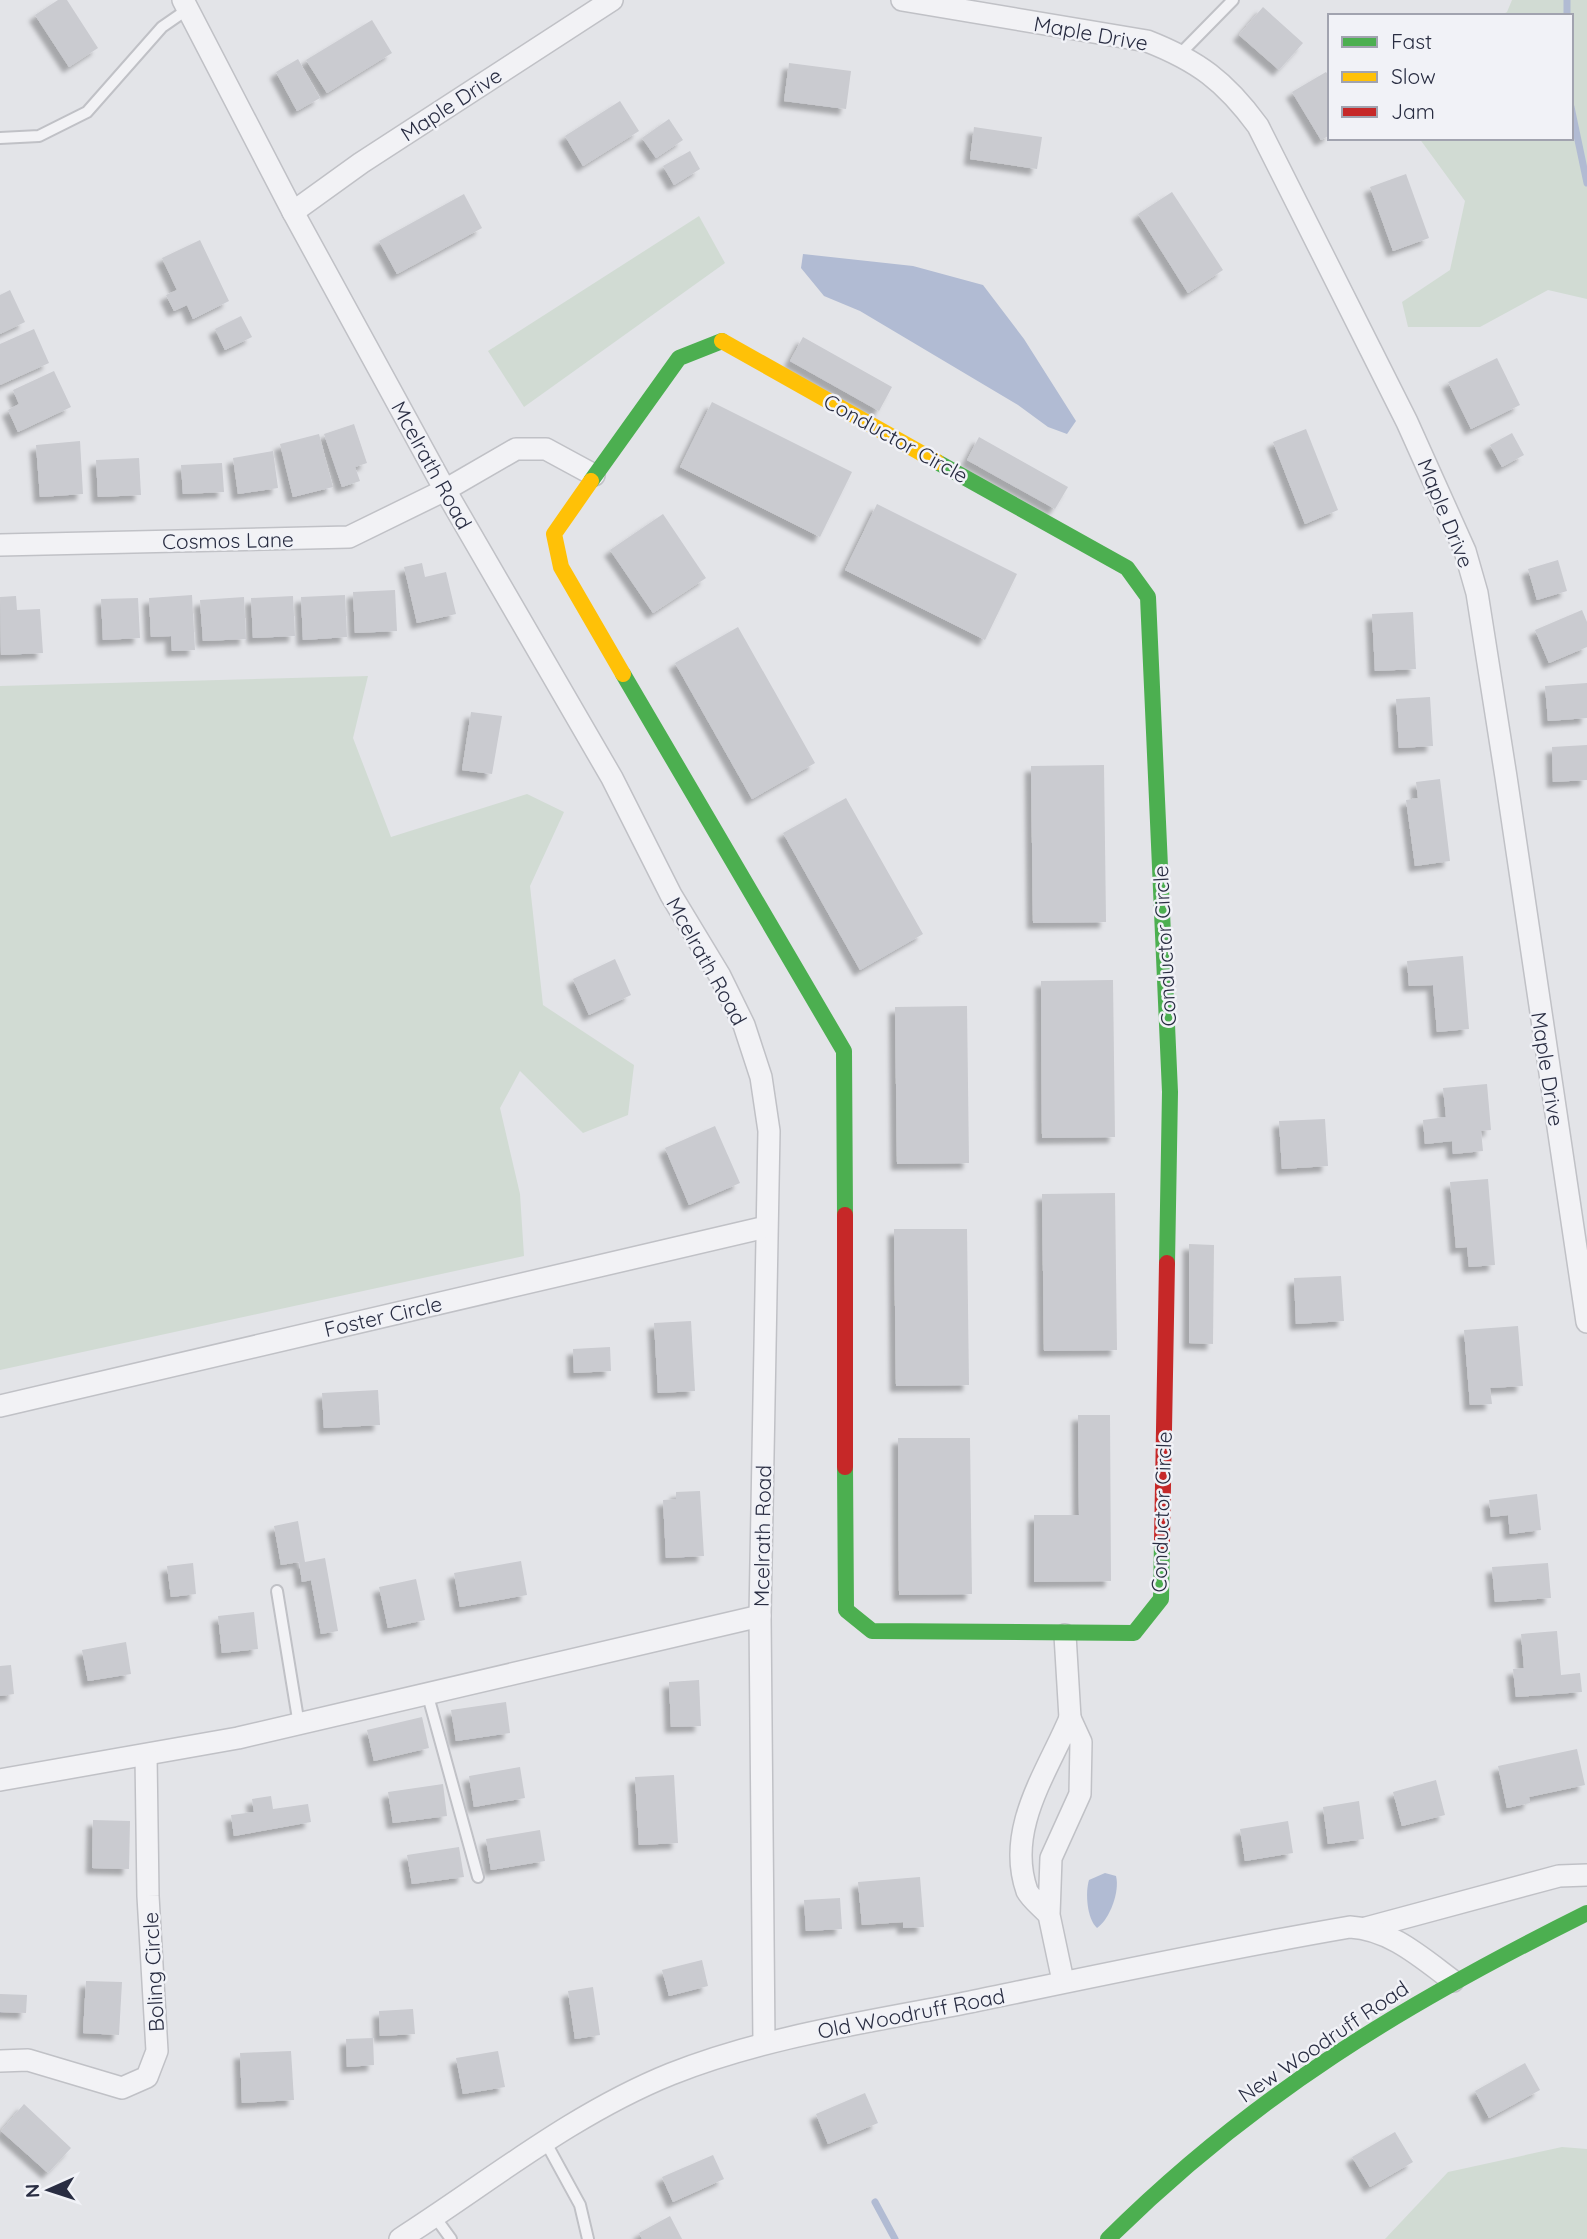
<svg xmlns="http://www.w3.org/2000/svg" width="1587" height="2239" font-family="Quicksand,sans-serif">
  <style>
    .green { fill: #d1dbd3 }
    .water { fill: #b1bbd3 }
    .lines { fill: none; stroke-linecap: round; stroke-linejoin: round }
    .stream { stroke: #b1bbd3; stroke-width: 7 }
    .building { fill: #cacbd0; filter: url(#shadow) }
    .lane-casing { stroke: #c0c1c6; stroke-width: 14 }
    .street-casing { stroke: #c0c1c6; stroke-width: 24 }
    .lane { stroke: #f2f2f5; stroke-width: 10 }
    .street { stroke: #f2f2f5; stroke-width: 21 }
    .fast { stroke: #4caf50; stroke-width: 16 }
    .slow { stroke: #ffc107; stroke-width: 16 }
    .jam { stroke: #c62828; stroke-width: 16 }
    .labels { text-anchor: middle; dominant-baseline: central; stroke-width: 5; stroke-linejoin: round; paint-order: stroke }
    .street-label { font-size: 21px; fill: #292d42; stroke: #f1f2f7 }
  </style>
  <defs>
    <filter id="shadow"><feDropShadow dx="-6" dy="6" stdDeviation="2" flood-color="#0004"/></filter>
  </defs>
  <rect width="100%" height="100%" fill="#e3e4e8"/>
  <g class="green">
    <polygon points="1512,0 1587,0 1587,299 1548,290 1480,327 1408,327 1402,302 1450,270 1465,201 1419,138 1571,138 1571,16 1500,16 1507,12"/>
    <polygon points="699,216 725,263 524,407 488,351"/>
    <polygon points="368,676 353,738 391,837 527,794 564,812 530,886 543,1005 634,1065 628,1115 583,1133 520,1071 500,1108 520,1194 524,1256 0,1370 0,686"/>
    <polygon points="1562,2147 1587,2149 1587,2239 1385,2239 1448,2172"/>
  </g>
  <g class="water">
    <polygon points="803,254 913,266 983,285 1024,339 1076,421 1067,434 1048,427 1018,405 860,311 824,296 801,268"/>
    <path d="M1105 1873 1116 1876C1120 1891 1110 1919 1097 1928 1087 1919 1085 1893 1089 1880Z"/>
  </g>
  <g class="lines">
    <g class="stream">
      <polyline points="1567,0 1567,16"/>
      <polyline points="1571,107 1587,183"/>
      <polyline points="875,2202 895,2239"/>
    </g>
  </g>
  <g class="building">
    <polygon points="58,0 67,0 98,48 69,67 35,15"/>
    <polygon points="1263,7 1303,43 1279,70 1239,35"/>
    <polygon points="372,20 392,53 327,93 306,60"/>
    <polygon points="298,59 320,98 297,111 276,72"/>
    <polygon points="789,63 851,71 846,109 784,101"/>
    <polygon points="1326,72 1330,78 1330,135 1321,140 1292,92"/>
    <polygon points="620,101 639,131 583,166 565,136"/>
    <polygon points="669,119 683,140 656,158 642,138"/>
    <polygon points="974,127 1042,137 1037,169 970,159"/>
    <polygon points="690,151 700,169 674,185 663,166"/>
    <polygon points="1406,174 1429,238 1393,251 1370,187"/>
    <polygon points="1172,192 1223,270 1188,293 1138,214"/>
    <polygon points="464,194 482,228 397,274 379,241"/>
    <polygon points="200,240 229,301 193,319 187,305 174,311 166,295 177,290 162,258"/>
    <polygon points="10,290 25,322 0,334 0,295"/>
    <polygon points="241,316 252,337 225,350 215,329"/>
    <polygon points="34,329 49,363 0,385 0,344"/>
    <polygon points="803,337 892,387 879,411 790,361"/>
    <polygon points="1497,358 1520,405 1471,429 1448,382"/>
    <polygon points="54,371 71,407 18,432 8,410 19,404 13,390"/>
    <polygon points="712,402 852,472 820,537 680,467"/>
    <polygon points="354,424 367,463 355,467 360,481 342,487 324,434"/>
    <polygon points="1306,429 1338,510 1305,524 1273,442"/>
    <polygon points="1512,433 1524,455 1502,467 1490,445"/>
    <polygon points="319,434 333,487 293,497 280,444"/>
    <polygon points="979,437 1068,487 1055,509 967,460"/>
    <polygon points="80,441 83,494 40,497 36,445"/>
    <polygon points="273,451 278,488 238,494 233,458"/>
    <polygon points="139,458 141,495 98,497 96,460"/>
    <polygon points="222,463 224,492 183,494 181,465"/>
    <polygon points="877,504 1017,574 985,640 845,570"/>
    <polygon points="663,514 706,578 653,613 610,550"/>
    <polygon points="1558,560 1567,591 1537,600 1528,569"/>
    <polygon points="422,563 425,577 446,572 456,614 417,623 404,567"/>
    <polygon points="395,590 397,631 355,633 353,592"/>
    <polygon points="192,595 195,650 172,651 171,636 151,637 149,598"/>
    <polygon points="345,595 347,637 303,640 301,597"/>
    <polygon points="16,596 17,610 40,609 43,653 1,655 0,597"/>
    <polygon points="293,596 295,636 253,638 251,598"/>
    <polygon points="244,597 246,639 203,641 200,600"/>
    <polygon points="138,598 140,638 103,640 101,599"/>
    <polygon points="1582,610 1587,622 1587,647 1549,663 1535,630"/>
    <polygon points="1413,612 1416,669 1375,671 1372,614"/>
    <polygon points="738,627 815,763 752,799 675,663"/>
    <polygon points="1587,683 1587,718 1548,721 1545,686"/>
    <polygon points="1430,697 1433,746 1399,748 1396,699"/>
    <polygon points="471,712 502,716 492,774 462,770"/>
    <polygon points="1587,745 1587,780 1553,782 1552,747"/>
    <polygon points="1104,765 1106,922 1033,923 1031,766"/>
    <polygon points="1440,779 1450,861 1415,866 1406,800 1418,798 1416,782"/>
    <polygon points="846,798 923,934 860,970 783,833"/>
    <polygon points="1463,956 1469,1029 1437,1032 1433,985 1409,986 1407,961"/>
    <polygon points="615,959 631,995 589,1015 573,979"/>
    <polygon points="1113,980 1115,1137 1042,1138 1041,981"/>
    <polygon points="967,1006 969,1163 897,1164 895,1007"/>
    <polygon points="1487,1084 1491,1130 1481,1131 1483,1151 1453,1154 1452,1141 1425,1144 1423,1120 1446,1117 1443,1088"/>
    <polygon points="1325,1119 1328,1166 1282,1169 1279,1121"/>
    <polygon points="715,1126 740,1183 689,1205 665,1148"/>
    <polygon points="1488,1179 1495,1265 1469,1267 1467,1247 1456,1248 1450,1182"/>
    <polygon points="1115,1193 1117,1350 1044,1351 1042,1194"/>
    <polygon points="894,1229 967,1229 969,1385 896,1386"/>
    <polygon points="1189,1244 1214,1245 1213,1344 1189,1343"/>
    <polygon points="1341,1276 1344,1321 1296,1324 1294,1278"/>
    <polygon points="691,1321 695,1391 658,1393 654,1323"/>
    <polygon points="1518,1326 1523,1386 1490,1388 1492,1404 1470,1405 1464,1330"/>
    <polygon points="610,1347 611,1371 574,1373 573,1349"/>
    <polygon points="378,1390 380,1425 324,1428 322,1393"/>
    <polygon points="1078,1415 1110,1415 1111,1581 1034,1582 1034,1515 1079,1515"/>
    <polygon points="898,1438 970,1438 972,1594 899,1595"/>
    <polygon points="700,1491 704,1556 666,1558 663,1500 676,1499 676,1492"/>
    <polygon points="1537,1494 1541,1530 1510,1534 1508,1515 1491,1517 1489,1500"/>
    <polygon points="298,1521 305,1562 325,1558 338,1631 321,1634 311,1580 302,1582 299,1562 281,1565 274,1526"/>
    <polygon points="521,1561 527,1595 460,1607 454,1573"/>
    <polygon points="193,1563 196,1594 171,1597 167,1566"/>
    <polygon points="1548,1563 1551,1598 1495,1602 1492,1567"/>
    <polygon points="416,1579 425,1620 388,1628 379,1587"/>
    <polygon points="254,1612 258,1649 222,1653 218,1616"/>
    <polygon points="1557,1631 1561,1675 1580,1673 1582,1692 1516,1697 1513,1669 1524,1668 1521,1634"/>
    <polygon points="126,1642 131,1674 88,1681 82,1650"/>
    <polygon points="11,1665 14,1694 0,1696 0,1666"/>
    <polygon points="699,1680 701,1726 671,1727 669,1682"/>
    <polygon points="506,1702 510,1733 456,1741 451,1710"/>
    <polygon points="422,1717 429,1748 374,1761 367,1730"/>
    <polygon points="1577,1749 1585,1785 1529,1797 1530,1803 1507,1808 1498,1766"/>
    <polygon points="520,1767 525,1798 474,1807 469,1776"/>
    <polygon points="674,1775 678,1843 639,1845 635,1777"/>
    <polygon points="1436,1780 1445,1815 1402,1826 1393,1792"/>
    <polygon points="443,1784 447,1816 393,1823 388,1792"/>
    <polygon points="271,1796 273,1809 308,1804 311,1822 234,1836 231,1815 254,1812 252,1799"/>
    <polygon points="1359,1801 1364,1839 1328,1844 1323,1807"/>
    <polygon points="93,1820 130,1821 129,1869 92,1868"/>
    <polygon points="1288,1821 1293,1853 1245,1861 1240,1829"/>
    <polygon points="540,1830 545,1861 491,1870 486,1839"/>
    <polygon points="459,1847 464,1877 412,1884 407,1855"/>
    <polygon points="920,1877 924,1927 903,1928 903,1922 862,1925 858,1882"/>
    <polygon points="840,1898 842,1929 806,1931 804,1900"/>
    <polygon points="702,1960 708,1986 669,1996 662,1970"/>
    <polygon points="86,1981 122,1982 119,2035 83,2033"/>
    <polygon points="593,1987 600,2035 575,2039 568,1991"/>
    <polygon points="0,1994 27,1995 26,2013 0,2012"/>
    <polygon points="413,2009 415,2034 380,2036 379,2011"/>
    <polygon points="373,2038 374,2065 347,2067 346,2039"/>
    <polygon points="291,2051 294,2100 242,2103 240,2053"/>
    <polygon points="498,2051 505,2087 463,2094 456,2058"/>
    <polygon points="1525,2063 1540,2090 1489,2118 1475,2091"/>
    <polygon points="865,2093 878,2123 828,2144 816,2114"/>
    <polygon points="24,2104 71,2148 48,2173 1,2131"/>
    <polygon points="1395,2132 1413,2162 1370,2187 1352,2157"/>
    <polygon points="713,2155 724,2179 673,2202 662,2177"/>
    <polygon points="670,2216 682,2239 642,2239 639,2233"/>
  </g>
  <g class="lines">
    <g class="lane-casing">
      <g id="lane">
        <polyline points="1180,54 1233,0"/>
        <polyline points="0,138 39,136 87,112 162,27 188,9"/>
        <polyline points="277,1591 299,1725"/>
        <polyline points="428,1696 478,1877"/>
        <polyline points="545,2141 580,2205 588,2239"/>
        <polyline points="435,2217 451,2239"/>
      </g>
    </g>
    <g class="street-casing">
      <g id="street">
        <polyline points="183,0 293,212 445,490 612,778 671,895 720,976 744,1025 761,1077 769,1131 760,1616 764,2043"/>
        <path d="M902 0 1147 41C1198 61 1225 81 1258 126L1407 422 1465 551 1477 593 1506 777 1587 1322"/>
        <polyline points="293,212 361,163 612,0"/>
        <polyline points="0,545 349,537 445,490 516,449 546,449 594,475"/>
        <polyline points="0,1406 766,1227"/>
        <polyline points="1065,1635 1070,1718"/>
        <polyline points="0,1780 238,1738 760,1616"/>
        <path d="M1049 1915C1043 1908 1031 1899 1027 1891 1005 1829 1048 1771 1070 1718L1081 1742 1080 1794 1051 1858 1049 1915 1063 1981"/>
        <polyline points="1366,1928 1559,1876 1587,1875"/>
        <polyline points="0,2061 28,2060 122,2088 147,2077 157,2051 148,1896 146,1755"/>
        <path d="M400 2239C489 2182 572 2114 671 2074 767 2036 869 2022 970 2002 1096 1976 1222 1949 1350 1927 1390 1929 1422 1958 1453 1981"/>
      </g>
    </g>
    <use href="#lane" class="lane"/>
    <use href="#street" class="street"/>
    <g class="fast">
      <polyline points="937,462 1127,568 1148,597 1170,1092 1167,1263"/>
      <polyline points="591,481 679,358 722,341"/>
      <polyline points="623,674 844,1051 845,1215"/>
      <polyline points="845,1467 846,1610 872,1631 1134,1633 1161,1599 1162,1541"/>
      <path d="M1108 2239C1254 2094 1404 2004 1587 1913"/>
    </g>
    <g class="slow">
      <polyline points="722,341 937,462"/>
      <polyline points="591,481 554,534 561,567 623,674"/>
    </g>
    <g class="jam">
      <polyline points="845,1215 845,1467"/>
      <polyline points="1162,1541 1167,1263"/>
    </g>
  </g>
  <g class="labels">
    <g class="street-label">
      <text transform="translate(1091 33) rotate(10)">Maple Drive</text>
      <text transform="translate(451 104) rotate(-33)">Maple Drive</text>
      <text transform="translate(896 438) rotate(29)">Conductor Circle</text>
      <text transform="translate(432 465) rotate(61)">Mcelrath Road</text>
      <text transform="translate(1446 513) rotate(68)">Maple Drive</text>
      <text transform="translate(228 540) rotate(-1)">Cosmos Lane</text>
      <text transform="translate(1164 946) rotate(-93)">Conductor Circle</text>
      <text transform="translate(707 961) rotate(61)">Mcelrath Road</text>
      <text transform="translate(1548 1069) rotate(81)">Maple Drive</text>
      <text transform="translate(383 1316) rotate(-13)">Foster Circle</text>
      <text transform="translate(1161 1512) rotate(-88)">Conductor Circle</text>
      <text transform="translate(762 1536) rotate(-89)">Mcelrath Road</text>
      <text transform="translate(153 1972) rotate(-93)">Boling Circle</text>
      <text transform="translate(911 2013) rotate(-11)">Old Woodruff Road</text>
      <text transform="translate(1323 2041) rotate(-34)">New Woodruff Road</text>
    </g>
  </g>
  <rect x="1328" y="14" width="245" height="126" fill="#f1f2f7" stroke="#a1a3af" stroke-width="2"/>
  <rect x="1342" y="37" width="35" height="10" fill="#4caf50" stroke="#a1a3af" stroke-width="2"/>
  <text x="1391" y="49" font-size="21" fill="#292d42">Fast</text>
  <rect x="1342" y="72" width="35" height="10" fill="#ffc107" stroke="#a1a3af" stroke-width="2"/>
  <text x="1391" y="84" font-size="21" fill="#292d42">Slow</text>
  <rect x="1342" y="107" width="35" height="10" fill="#c62828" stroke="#a1a3af" stroke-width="2"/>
  <text x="1391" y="119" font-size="21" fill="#292d42">Jam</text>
  <g transform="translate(49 2190) rotate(267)" stroke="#f1f2f7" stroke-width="5" paint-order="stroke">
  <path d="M0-5L12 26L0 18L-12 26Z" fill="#292d42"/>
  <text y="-10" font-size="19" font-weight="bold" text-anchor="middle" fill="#292d42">N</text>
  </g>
</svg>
